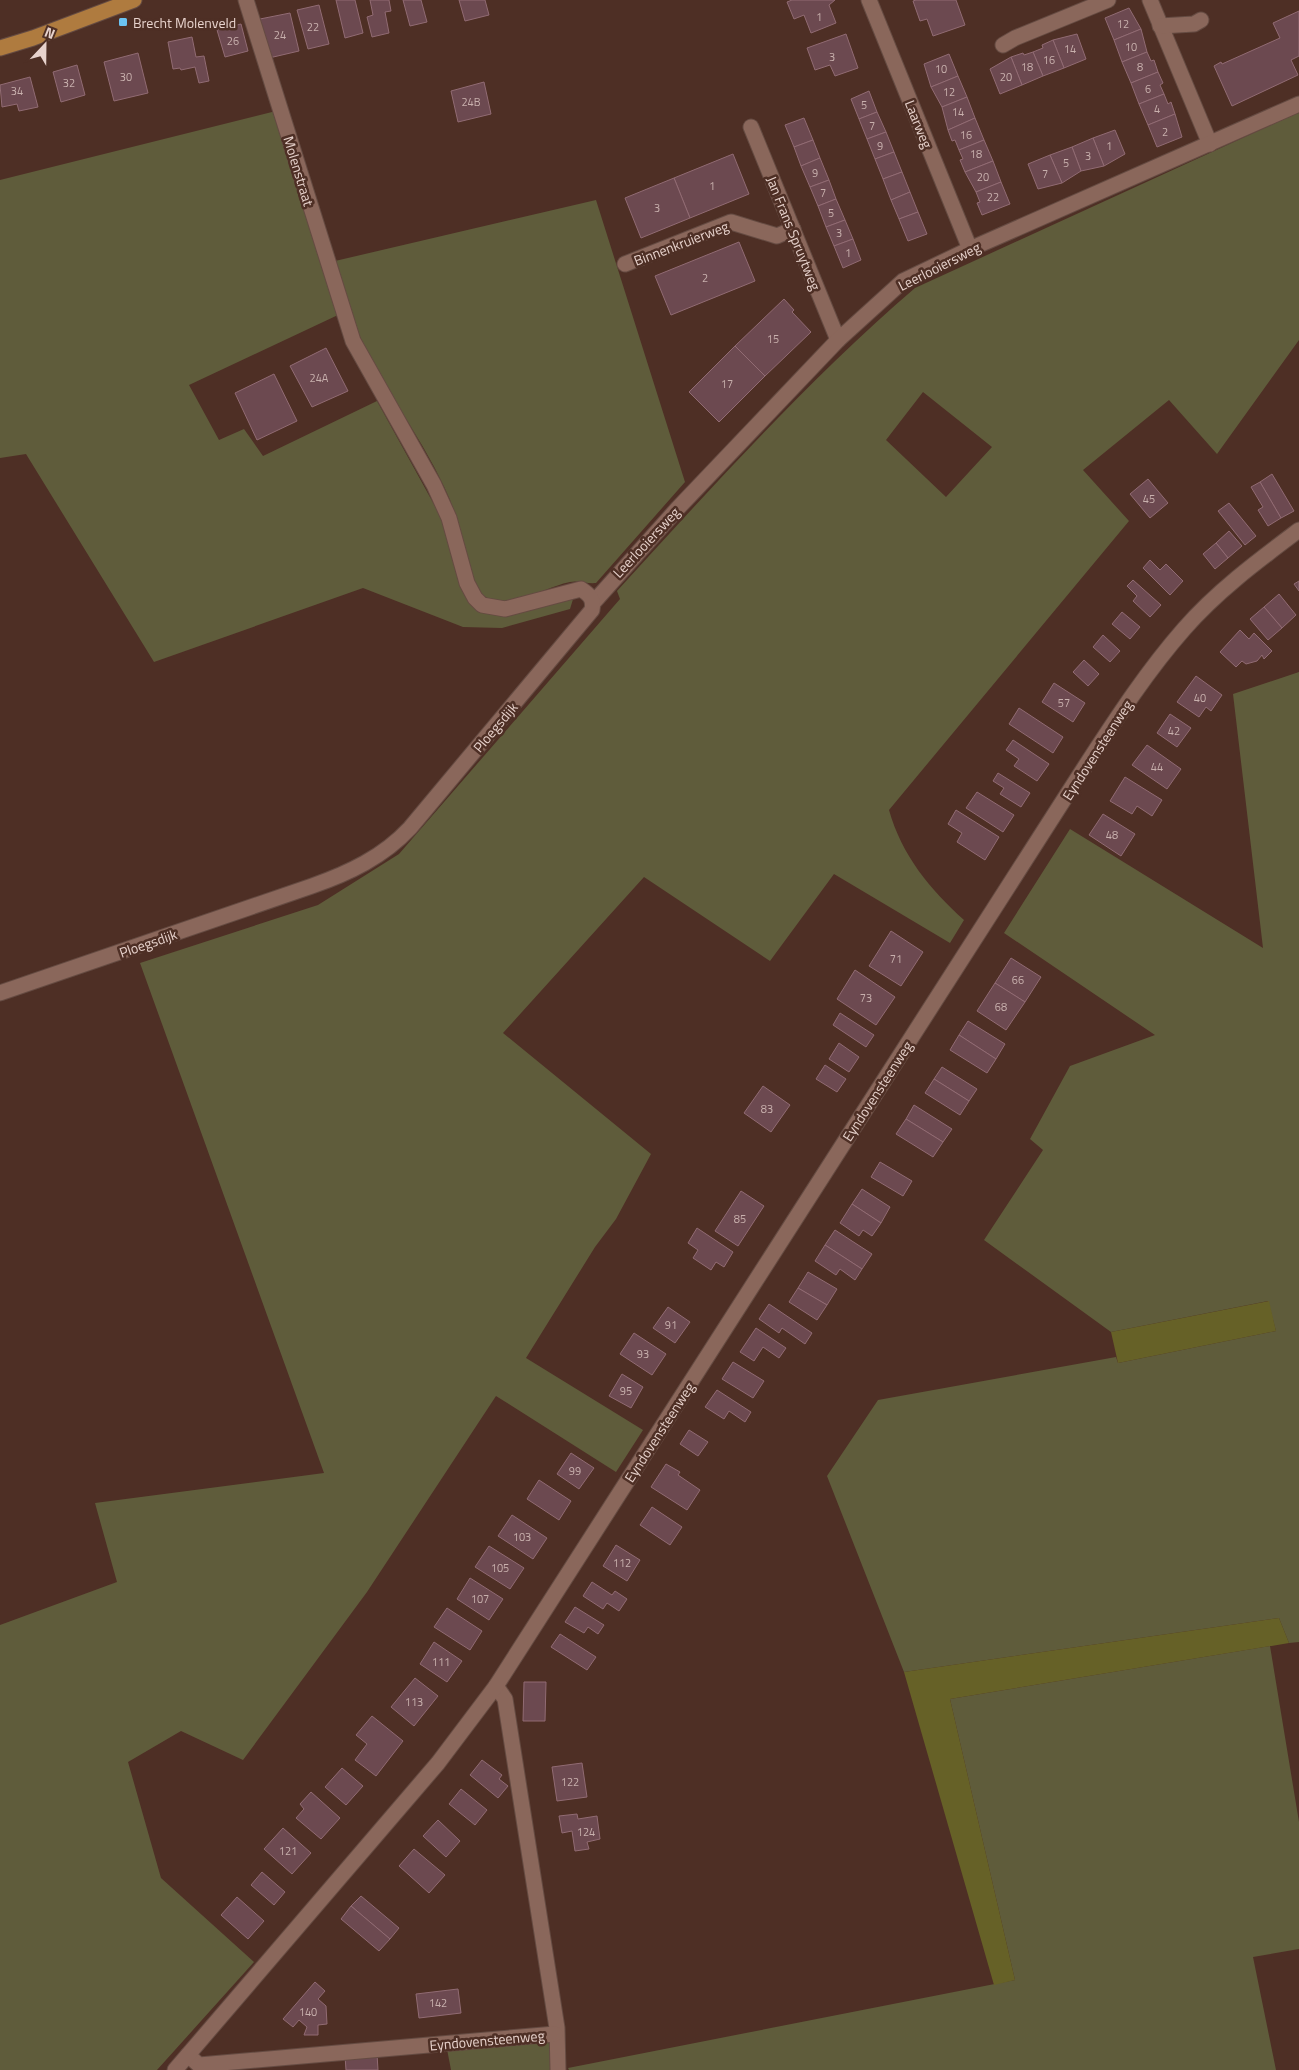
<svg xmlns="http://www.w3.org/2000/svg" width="1299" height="2070" font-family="'Titillium Web',sans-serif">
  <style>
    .green { fill: #5f5c3b; fill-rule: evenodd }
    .forest { fill: #666127 }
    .building { fill: #6c4950; stroke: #916b73 }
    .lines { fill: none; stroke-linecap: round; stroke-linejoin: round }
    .minor-casing { stroke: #654b42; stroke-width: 17 }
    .major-casing { stroke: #654b42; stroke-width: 17 }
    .minor { stroke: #8a675b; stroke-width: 15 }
    .major { stroke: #af7b3f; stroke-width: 15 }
    .poi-dot { fill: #6bc3f2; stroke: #4e2f25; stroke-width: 2 }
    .labels { text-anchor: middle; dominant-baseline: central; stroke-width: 5; stroke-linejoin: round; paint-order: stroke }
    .number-label { font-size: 11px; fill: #c8b0ad }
    .poi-label { font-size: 14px; fill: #e7d2cc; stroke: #4e2f25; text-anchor: start }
    .street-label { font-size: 14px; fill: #e7d2cc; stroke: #4e2f25 }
  </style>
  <rect width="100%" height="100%" fill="#4e2f25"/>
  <g class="green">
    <polygon points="276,111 338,315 189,385 219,440 244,429 263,456 377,401 441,517 468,601 477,609 574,596 570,609 502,628 463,627 363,588 154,662 26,454 0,458 0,180"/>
    <path d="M1299 112V340L1217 454 1169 400 1083 470 1129 521 889 810C902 856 930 889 964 920L950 943 834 874 770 961 644 877 503 1033 651 1154 616 1219 595 1247 526 1358 643 1430 616 1472 496 1396 367 1592 243 1760 181 1731 128 1762 161 1878 254 1962 157 2070H0V1625L117 1582 95 1503 324 1473 140 963 318 905 399 854 620 599 617 591C712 487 808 380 915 288ZM923 392 992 447 946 497 886 440Z"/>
    <path d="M596 200 685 482 596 583C587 584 578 580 570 582 548 586 511 609 489 599 468 591 459 522 450 500 425 440 382 389 357 330 347 308 342 284 335 261Z"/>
    <polygon points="1299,672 1299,1642 1289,1643 1279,1618 904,1672 827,1476 878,1400 1116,1357 1118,1363 1276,1331 1268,1301 1111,1332 984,1240 1043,1150 1030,1139 1070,1066 1155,1035 1004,933 1070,829 1263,948 1233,694"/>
    <polygon points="1270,1646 1299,1822 1299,1949 1253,1957 1276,2070 569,2070 568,2068 1015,1980 950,1699"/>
    <polygon points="546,2041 554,2048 555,2070 451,2070 447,2049"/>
  </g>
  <g class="forest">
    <polygon points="1269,1301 1276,1331 1118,1363 1111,1332"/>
    <polygon points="1279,1618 1289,1643 950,1699 1015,1980 994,1985 904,1672"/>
  </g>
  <g class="building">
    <polygon points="336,0 355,0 363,33 345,38"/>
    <polygon points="370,0 389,0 391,11 385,12 389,33 372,37 367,17 373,15"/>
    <polygon points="403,0 421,0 427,22 410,26"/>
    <polygon points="459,0 485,0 489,15 465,21"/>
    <polygon points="792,0 835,0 829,5 836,23 811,33 804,15 794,19 787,2"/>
    <polygon points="916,0 956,0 965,25 933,36 927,19 920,21 913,1"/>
    <polygon points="319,5 329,44 308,49 297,10"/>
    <polygon points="1129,8 1141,29 1114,40 1105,18"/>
    <polygon points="1299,11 1299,56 1291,60 1298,75 1232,106 1214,66 1221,62 1222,64 1280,38 1273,23"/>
    <polygon points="290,13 299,51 269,58 260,19"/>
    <polygon points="241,24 248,51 225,57 217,30"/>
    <polygon points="1141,29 1147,52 1122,62 1114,40"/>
    <polygon points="846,34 858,68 835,76 830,65 815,70 807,48"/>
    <polygon points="1077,34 1086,59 1064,68 1053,40"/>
    <polygon points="192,37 196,57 204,56 209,81 199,83 195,67 181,70 180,68 173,69 168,42"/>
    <polygon points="1053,40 1064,68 1043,76 1033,52 1043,48 1042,45"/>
    <polygon points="1033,52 1043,76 1022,85 1011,57 1023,53 1024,55"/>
    <polygon points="1147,52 1151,61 1154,60 1158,72 1131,83 1122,62"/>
    <polygon points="138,53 148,93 114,101 104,62"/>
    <polygon points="949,54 958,76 931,87 924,64"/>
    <polygon points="1011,57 1022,85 1000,94 990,69"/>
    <polygon points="77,65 85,95 61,102 53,72"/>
    <polygon points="1158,72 1163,83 1160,85 1164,94 1139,104 1131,83"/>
    <polygon points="958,76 967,97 942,107 931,87"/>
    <polygon points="30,77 38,107 19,111 17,104 2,107 0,85"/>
    <polygon points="484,82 491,114 458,122 451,91"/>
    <polygon points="869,91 877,112 859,119 851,99"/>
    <polygon points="1164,94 1168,104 1171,102 1175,114 1148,125 1139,104"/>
    <polygon points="967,97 975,118 948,130 942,107"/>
    <polygon points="877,112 886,132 867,139 859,119"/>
    <polygon points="1175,114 1182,137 1157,147 1148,125"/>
    <polygon points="804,118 813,140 794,147 785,125"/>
    <polygon points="975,118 984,140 959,150 955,140 952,141 948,130"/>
    <polygon points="1115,130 1125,154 1104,166 1093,138"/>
    <polygon points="886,132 894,152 875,159 867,139"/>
    <polygon points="1093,138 1104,166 1081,171 1072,147"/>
    <polygon points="813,140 820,158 801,166 794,147"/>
    <polygon points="984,140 993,161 965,172 960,160 963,159 959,150"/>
    <polygon points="1072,147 1081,171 1062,183 1050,155"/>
    <polygon points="894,152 902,172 883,179 875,159"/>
    <polygon points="733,154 749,194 690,218 674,178"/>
    <polygon points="1050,155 1062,183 1038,189 1028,164"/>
    <polygon points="820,158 829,180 810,187 801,166"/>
    <polygon points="993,161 1001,182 976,192 965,172"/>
    <polygon points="902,172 910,192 891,200 883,179"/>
    <polygon points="674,178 690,218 641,238 625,198"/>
    <polygon points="829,180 836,199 818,206 810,187"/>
    <polygon points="1001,182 1010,204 982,215 977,203 980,202 976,192"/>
    <polygon points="910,192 918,212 899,219 891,200"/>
    <polygon points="836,199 845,220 826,227 818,206"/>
    <polygon points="918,212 927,234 908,241 899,219"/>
    <polygon points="845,220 853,239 834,246 826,227"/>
    <polygon points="853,239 861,260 843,268 834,246"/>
    <polygon points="739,242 755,281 671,315 655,276"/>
    <polygon points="784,299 794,310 792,312 811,332 765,376 735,346"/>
    <polygon points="735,346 765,376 719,422 689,392"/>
    <polygon points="326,348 348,391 312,407 290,366"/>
    <polygon points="274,374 297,421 257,440 235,393"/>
    <polygon points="1272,474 1294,511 1281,518 1260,482"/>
    <polygon points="1148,479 1168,503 1150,518 1130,494"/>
    <polygon points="1260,482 1281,518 1268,526 1258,510 1263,507 1251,487"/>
    <polygon points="1229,503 1256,536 1245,545 1218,511"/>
    <polygon points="1229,531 1242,546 1228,558 1216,543"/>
    <polygon points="1216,543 1228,558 1215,569 1203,554"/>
    <polygon points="1150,560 1160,570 1166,564 1183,581 1170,595 1143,568"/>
    <polygon points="1133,580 1161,605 1150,617 1133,601 1137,596 1127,586"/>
    <polygon points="1299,581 1299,591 1294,584"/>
    <polygon points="1279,594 1296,615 1282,628 1264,607"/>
    <polygon points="1264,607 1282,628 1268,640 1250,619"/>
    <polygon points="1122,612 1140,627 1130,639 1112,624"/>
    <polygon points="1240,630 1249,639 1254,633 1272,651 1264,659 1262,655 1257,661 1246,664 1242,661 1236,667 1220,652"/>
    <polygon points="1103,635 1120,651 1110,662 1093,647"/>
    <polygon points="1084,660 1099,674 1088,686 1073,672"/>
    <polygon points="1196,676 1222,695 1211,711 1206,707 1199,717 1177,702"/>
    <polygon points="1054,683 1085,703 1073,722 1042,702"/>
    <polygon points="1019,708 1063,737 1053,753 1009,724"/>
    <polygon points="1170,714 1191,728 1177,747 1157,733"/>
    <polygon points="1013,740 1049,764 1037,781 1014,766 1019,759 1006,750"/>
    <polygon points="1147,745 1181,769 1167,789 1132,765"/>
    <polygon points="998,773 1030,793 1021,807 1000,794 1004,788 993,781"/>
    <polygon points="1125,777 1162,800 1152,816 1137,806 1132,814 1110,801"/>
    <polygon points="977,792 1014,815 1003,832 966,808"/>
    <polygon points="956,810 999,837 985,860 957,842 962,833 948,824"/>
    <polygon points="1103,814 1135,834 1121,856 1089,835"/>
    <polygon points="891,931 923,952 901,986 869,966"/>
    <polygon points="1011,958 1041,977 1025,1002 995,983"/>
    <polygon points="855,970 895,997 876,1025 837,999"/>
    <polygon points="995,983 1025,1002 1006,1030 977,1011"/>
    <polygon points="840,1013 874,1035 866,1047 833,1025"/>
    <polygon points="968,1021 1005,1044 996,1059 959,1035"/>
    <polygon points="959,1035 996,1059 987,1073 950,1050"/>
    <polygon points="839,1043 859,1057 849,1072 829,1059"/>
    <polygon points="825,1065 846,1079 837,1092 816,1079"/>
    <polygon points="942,1067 977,1089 969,1101 934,1079"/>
    <polygon points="934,1079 969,1101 960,1115 925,1093"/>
    <polygon points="763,1086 790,1105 771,1132 744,1113"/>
    <polygon points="914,1105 952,1129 943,1142 906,1119"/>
    <polygon points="906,1119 943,1142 933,1157 896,1134"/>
    <polygon points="880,1162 912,1181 903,1196 871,1177"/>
    <polygon points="862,1189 890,1207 881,1223 852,1204"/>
    <polygon points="741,1191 764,1206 738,1246 715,1231"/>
    <polygon points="852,1204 881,1223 872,1236 863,1230 859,1236 840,1223"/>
    <polygon points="697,1228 733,1252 724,1267 716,1262 711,1270 693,1258 698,1250 688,1243"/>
    <polygon points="835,1230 872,1254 862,1269 825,1245"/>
    <polygon points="825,1245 862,1269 855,1280 840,1269 836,1275 815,1261"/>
    <polygon points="808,1272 837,1289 827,1305 798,1288"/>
    <polygon points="798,1288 827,1305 817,1320 789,1302"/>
    <polygon points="769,1304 812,1333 805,1344 782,1328 779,1333 759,1319"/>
    <polygon points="668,1307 690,1322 675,1343 653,1328"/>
    <polygon points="756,1328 786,1348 779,1358 763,1347 754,1361 740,1352"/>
    <polygon points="634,1333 666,1354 652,1375 620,1354"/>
    <polygon points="733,1362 764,1381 753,1398 722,1379"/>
    <polygon points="622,1374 643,1387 631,1408 609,1396"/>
    <polygon points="717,1390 751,1412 745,1422 729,1411 724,1419 705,1407"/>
    <polygon points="689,1430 708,1442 698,1456 680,1444"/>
    <polygon points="571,1453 594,1468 579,1489 557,1474"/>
    <polygon points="666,1464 680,1472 678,1475 700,1490 687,1510 651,1487"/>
    <polygon points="539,1480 571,1501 559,1520 527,1499"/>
    <polygon points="652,1507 682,1527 670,1545 640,1525"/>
    <polygon points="512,1515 547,1538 533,1559 498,1536"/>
    <polygon points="616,1545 640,1560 627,1581 603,1566"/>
    <polygon points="489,1546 524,1568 510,1589 475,1567"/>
    <polygon points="470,1578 503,1599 489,1620 457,1599"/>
    <polygon points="592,1582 612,1595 615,1591 627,1599 619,1611 607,1603 603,1609 583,1596"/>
    <polygon points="575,1607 604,1625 598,1634 588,1627 584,1633 565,1622"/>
    <polygon points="447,1608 482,1631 470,1650 434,1627"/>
    <polygon points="560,1634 596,1657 587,1670 551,1647"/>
    <polygon points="434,1642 462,1661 447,1682 420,1664"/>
    <polygon points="415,1678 438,1696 414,1726 391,1707"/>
    <polygon points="524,1682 546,1682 545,1721 523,1721"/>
    <polygon points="372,1716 403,1741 376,1776 355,1760 367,1744 356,1735"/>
    <polygon points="482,1760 502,1775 499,1779 508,1786 498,1798 470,1775"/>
    <polygon points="582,1763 587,1797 557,1801 552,1767"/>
    <polygon points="342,1768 363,1786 346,1805 325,1787"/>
    <polygon points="461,1789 487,1810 475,1825 449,1804"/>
    <polygon points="311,1792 340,1818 321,1839 296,1818 304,1809 300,1804"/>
    <polygon points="577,1814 578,1819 597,1816 600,1839 587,1842 589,1849 575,1851 572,1831 562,1833 559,1816"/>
    <polygon points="438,1820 460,1841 446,1857 423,1836"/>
    <polygon points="283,1828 311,1853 292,1874 264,1849"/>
    <polygon points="414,1849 445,1875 429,1893 399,1866"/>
    <polygon points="262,1872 285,1892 274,1905 251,1885"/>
    <polygon points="361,1896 399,1928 390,1939 351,1906"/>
    <polygon points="237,1897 264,1921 248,1939 221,1915"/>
    <polygon points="351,1906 390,1939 379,1951 341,1919"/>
    <polygon points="315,1982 325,1991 318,1999 326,2006 327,2024 318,2025 318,2035 304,2035 307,2027 299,2020 293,2027 283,2019"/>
    <polygon points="458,1989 461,2013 419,2018 416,1994"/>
    <polygon points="377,2054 378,2070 346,2070 345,2056"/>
  </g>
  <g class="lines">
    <g class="minor-casing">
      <g id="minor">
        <polyline points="869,0 970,249"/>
        <polyline points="1150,0 1210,144"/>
        <polyline points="1160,26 1194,24 1201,20"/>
        <polyline points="1003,45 1015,38 1108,0"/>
        <polyline points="751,127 838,340"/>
        <polyline points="625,264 731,222 777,236 793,229"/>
        <polyline points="593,603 678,508 838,340 903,281 970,249 1299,104"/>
        <path d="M0 993 312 886C349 873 383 857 410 828L592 610C594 599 590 595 581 589L505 609 482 605 475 598 467 583 449 518 434 485 353 341 246 0"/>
        <polyline points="496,1686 505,1699 557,2028 558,2070"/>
        <polyline points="188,2055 199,2065 555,2034"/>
        <path d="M175 2070 438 1763 496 1686 1088 762C1118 716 1148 670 1184 629 1217 591 1259 560 1299 530"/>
      </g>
    </g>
    <g class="major-casing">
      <polyline id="major" points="0,48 33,38 134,0"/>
    </g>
    <use href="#minor" class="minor"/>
    <use href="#major" class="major"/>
  </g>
  <rect class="poi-dot" x="118" y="17" width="10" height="10" rx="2.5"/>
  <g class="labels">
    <g class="number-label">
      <text x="819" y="17">1</text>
      <text x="1123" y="24">12</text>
      <text x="313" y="27">22</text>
      <text x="280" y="35">24</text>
      <text x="233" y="41">26</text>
      <text x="1131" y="47">10</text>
      <text x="1070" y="49">14</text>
      <text x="832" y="57">3</text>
      <text x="1049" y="60">16</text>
      <text x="1027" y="67">18</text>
      <text x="1140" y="67">8</text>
      <text x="941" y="69">10</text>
      <text x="126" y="77">30</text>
      <text x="1006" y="77">20</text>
      <text x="69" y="83">32</text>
      <text x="1148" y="89">6</text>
      <text x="17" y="91">34</text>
      <text x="949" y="92">12</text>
      <text x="471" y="102">24B</text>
      <text x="864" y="105">5</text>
      <text x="1157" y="109">4</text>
      <text x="958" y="112">14</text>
      <text x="872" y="126">7</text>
      <text x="1165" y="132">2</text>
      <text x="966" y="135">16</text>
      <text x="880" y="146">9</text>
      <text x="1109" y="146">1</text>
      <text x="976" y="154">18</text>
      <text x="1088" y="156">3</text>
      <text x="1066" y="163">5</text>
      <text x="815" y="173">9</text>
      <text x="1045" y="174">7</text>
      <text x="983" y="177">20</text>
      <text x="712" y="186">1</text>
      <text x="823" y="193">7</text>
      <text x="993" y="197">22</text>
      <text x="657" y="208">3</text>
      <text x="831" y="213">5</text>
      <text x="839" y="233">3</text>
      <text x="848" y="253">1</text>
      <text x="705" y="278">2</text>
      <text x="773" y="339">15</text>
      <text x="319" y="378">24A</text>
      <text x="727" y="384">17</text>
      <text x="1149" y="499">45</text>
      <text x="1200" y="698">40</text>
      <text x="1064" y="703">57</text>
      <text x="1174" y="731">42</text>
      <text x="1157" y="767">44</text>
      <text x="1112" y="835">48</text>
      <text x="896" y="959">71</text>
      <text x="1018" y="980">66</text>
      <text x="866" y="998">73</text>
      <text x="1001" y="1007">68</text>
      <text x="767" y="1109">83</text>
      <text x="740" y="1219">85</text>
      <text x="671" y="1325">91</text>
      <text x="643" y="1354">93</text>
      <text x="626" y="1391">95</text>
      <text x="575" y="1471">99</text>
      <text x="522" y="1537">103</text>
      <text x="622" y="1563">112</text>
      <text x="500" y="1568">105</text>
      <text x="480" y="1599">107</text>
      <text x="441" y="1662">111</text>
      <text x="414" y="1702">113</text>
      <text x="570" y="1782">122</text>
      <text x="586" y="1832">124</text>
      <text x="288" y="1851">121</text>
      <text x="438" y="2003">142</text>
      <text x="308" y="2012">140</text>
    </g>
    <g class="poi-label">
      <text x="133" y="22">Brecht Molenveld</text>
    </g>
    <g class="street-label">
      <text transform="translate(919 124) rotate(68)">Laarweg</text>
      <text transform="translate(299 171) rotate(73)">Molenstraat</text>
      <text transform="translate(794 233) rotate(68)">Jan Frans Spruytweg</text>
      <text transform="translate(681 243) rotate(-21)">Binnenkruierweg</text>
      <text transform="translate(939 266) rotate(-27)">Leerlooiersweg</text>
      <text transform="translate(646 542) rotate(-47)">Leerlooiersweg</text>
      <text transform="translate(495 727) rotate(-50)">Ploegsdijk</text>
      <text transform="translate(1097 750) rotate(-57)">Eyndovensteenweg</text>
      <text transform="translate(148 943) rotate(-19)">Ploegsdijk</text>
      <text transform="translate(877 1091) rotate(-57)">Eyndovensteenweg</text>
      <text transform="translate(659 1432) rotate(-57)">Eyndovensteenweg</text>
      <text transform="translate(487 2040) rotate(-5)">Eyndovensteenweg</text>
    </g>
  </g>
  <g transform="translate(45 45) rotate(22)" stroke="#4e2f25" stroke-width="4" paint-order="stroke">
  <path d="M0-4L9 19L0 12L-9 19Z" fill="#e7d2cc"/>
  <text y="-8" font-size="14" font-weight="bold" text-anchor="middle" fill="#e7d2cc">N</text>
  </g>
</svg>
